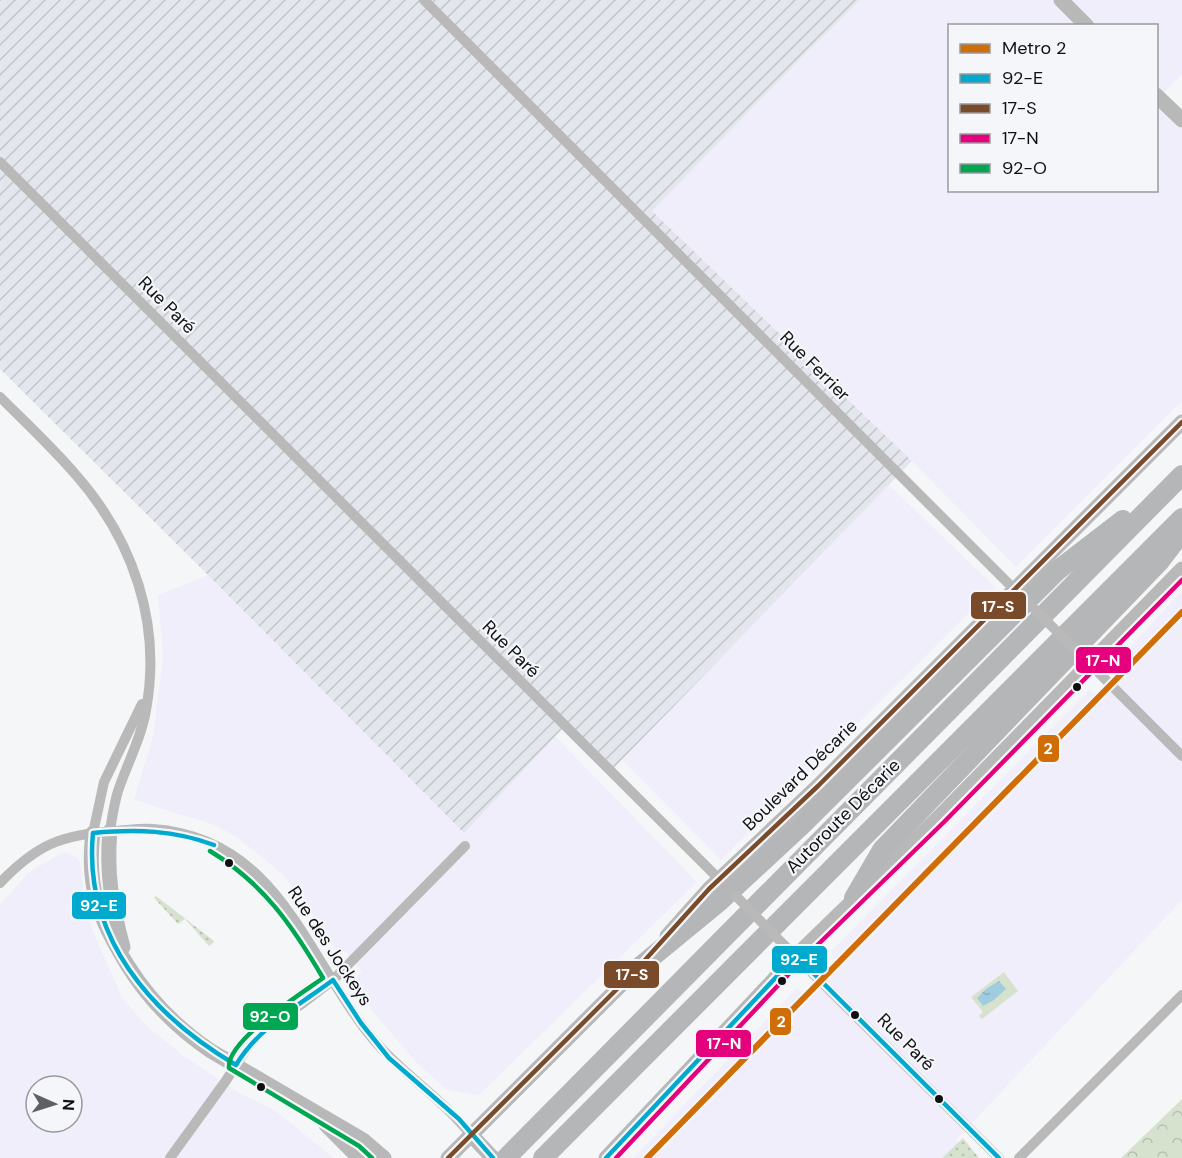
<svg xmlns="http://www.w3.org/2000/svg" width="1182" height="1158" font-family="'DM Sans',sans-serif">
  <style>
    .commercial { fill: #f1eefb; fill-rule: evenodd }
    .industrial { fill: url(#industrial-furrows) }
    .grass { fill: url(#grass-dots) }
    .forest { fill: url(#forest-crowns) }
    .pitch { fill: #d6e2ce }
    .water { fill: url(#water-ripples) }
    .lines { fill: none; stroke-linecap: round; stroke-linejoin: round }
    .street { stroke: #b9b9b9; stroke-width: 10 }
    .secondary { stroke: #b8b8b8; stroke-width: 15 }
    .highway { stroke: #b5b6b7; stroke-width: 20 }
    .street-bridge { stroke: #b9b9b9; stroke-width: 10 }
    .bus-1-casing { stroke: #f4f6f9; stroke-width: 9 }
    .bus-2-casing { stroke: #f4f6f9; stroke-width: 9 }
    .bus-3-casing { stroke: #f4f6f9; stroke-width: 9 }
    .bus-4-casing { stroke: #f4f6f9; stroke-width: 9 }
    .bus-1 { stroke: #00a9ce; stroke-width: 4.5 }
    .bus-2 { stroke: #7a4b2a; stroke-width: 4.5 }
    .bus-3 { stroke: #e5007d; stroke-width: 4.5 }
    .bus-4 { stroke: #00a651; stroke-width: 4.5 }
    .metro-1-casing { stroke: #f4f6f9; stroke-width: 10 }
    .metro-1 { stroke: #d06d07; stroke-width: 6 }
    .bus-dot { fill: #0f1011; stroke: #f4f6f9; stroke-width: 2 }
    .labels { text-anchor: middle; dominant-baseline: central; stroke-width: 4.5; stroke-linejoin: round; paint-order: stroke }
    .street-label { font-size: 18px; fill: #0f1011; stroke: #f4f6f9 }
    .line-badge { stroke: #f4f6f9; stroke-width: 2 }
    .badge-label { font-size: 16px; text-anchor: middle; font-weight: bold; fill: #fff }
  </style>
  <defs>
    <pattern id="industrial-furrows" width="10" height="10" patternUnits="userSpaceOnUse" patternTransform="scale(1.5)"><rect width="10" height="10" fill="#e3e7ed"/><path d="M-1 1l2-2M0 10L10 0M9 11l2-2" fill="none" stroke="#c2c5ca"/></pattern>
    <pattern id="grass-dots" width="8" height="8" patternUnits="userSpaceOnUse" patternTransform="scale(1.5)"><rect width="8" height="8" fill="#d6e2ce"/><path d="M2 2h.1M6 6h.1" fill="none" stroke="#b6c1b0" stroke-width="1.8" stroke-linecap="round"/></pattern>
    <pattern id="forest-crowns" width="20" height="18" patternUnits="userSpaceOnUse" patternTransform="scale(1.5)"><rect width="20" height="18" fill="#d6e2ce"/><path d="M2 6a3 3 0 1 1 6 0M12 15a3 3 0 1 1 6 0" fill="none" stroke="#b6c1b0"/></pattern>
    <pattern id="water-ripples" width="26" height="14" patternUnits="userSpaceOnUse" patternTransform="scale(1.5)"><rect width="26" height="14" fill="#a0ccdf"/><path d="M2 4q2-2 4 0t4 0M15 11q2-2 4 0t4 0" fill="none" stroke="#89aebe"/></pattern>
  </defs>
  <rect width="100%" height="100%" fill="#f5f6f8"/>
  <g class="commercial">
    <polygon points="860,0 1182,0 1182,74 1157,100 1156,26 950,26 950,190 1156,190 1157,102 1182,129 1182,401 1016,567 912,461 652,211 805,54"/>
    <polygon points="889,485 995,587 721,860 622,760"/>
    <polygon points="208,575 464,833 555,736 697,882 478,1096 446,1089 415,1061 373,1012 353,981 362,971 342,948 334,949 303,901 283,875 257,853 236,837 215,825 134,800 153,736 163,657 158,595"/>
    <polygon points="1182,591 1182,900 956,1140 971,1158 633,1158 797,988 807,995 834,965 831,951 1089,690 1097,694 1122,670 1117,661"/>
    <path d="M61 853H68L76 857 80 862 85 901 93 932 123 999 147 1026 181 1054 241 1094 273 1109 334 1158H0V905L28 873ZM36 1086H72V1122H36Z"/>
  </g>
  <polygon class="industrial" points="0,0 860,0 805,54 652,211 912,461 614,768 568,723 464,833 208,575 0,369"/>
  <g class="grass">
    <polygon points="156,896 214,941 214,942 209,946 185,919 178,924 154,898"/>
    <polygon points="963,1138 979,1158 942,1158"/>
  </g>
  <polygon class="forest" points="1182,1099 1182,1158 1121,1158"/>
  <polygon class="pitch" points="1004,972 1018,991 982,1019 979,1016 983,1012 971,997"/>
  <polygon class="water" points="999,981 1006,989 994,1000 983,1006 977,998 986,989"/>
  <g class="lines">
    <g class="street">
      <polyline points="424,0 1018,593"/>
      <polyline points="0,162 723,883"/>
      <path d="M0 397C25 422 52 447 76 475 133 540 162 623 146 710 141 739 127 764 118 791 114 804 112 818 110 831"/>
      <polyline points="1085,659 1182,756"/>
      <polyline points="93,833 104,782 142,704"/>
      <path d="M0 883C37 844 63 834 116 831 129 830 141 828 153 829 276 838 304 951 368 1033 398 1071 441 1097 471 1135"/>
      <polyline points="785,946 999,1158"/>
      <polyline points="170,1158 225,1082 251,1042 269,1026 303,1003 333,980 465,846"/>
      <polyline points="1019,1158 1182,995"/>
    </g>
    <g class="secondary">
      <polyline points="1061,0 1087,26"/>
      <polyline points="1156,95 1182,120"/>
      <path d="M110 831C106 872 112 908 123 947"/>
      <path d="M93 833C86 888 100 921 128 966 150 1001 177 1028 211 1051L363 1140 384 1158"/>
      <polyline points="667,936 709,889 818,786 1182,422"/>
      <polyline points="326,1125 359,1158"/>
      <polyline points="471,1135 493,1158"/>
      <polyline points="448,1158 643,963"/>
      <polyline points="606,1158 796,956 939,817 1182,569"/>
    </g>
    <g class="highway">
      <polyline points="854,898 882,850 1160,561 1182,532"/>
      <polyline points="636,970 720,901 803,824 1058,570 1123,520"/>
      <polyline points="506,1158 1182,475"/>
      <polyline points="543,1158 1182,518"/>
    </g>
    <g class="street-bridge">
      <polyline points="1021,596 1083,657"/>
      <polyline points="736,896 785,946"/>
    </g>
    <g class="bus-1-casing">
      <g id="bus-1">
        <path d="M214 845C174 830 136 829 93 833 83 937 151 1015 236 1065 259 1027 298 1006 333 980L361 1023 389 1058 459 1119 493 1158"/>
        <polyline points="606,1158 796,956 999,1158"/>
      </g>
    </g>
    <g class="bus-2-casing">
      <polyline id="bus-2" points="448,1158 636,970 709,889 818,786 1182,422"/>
    </g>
    <g class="bus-3-casing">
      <polyline id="bus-3" points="616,1158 801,961 944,822 1182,580"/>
    </g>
    <g class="bus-4-casing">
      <path id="bus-4" d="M210 851C263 883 292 925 323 978 302 993 226 1041 229 1068L359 1146 372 1158"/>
    </g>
    <use href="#bus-1" class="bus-1"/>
    <use href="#bus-2" class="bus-2"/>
    <use href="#bus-3" class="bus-3"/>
    <use href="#bus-4" class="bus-4"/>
    <g class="metro-1-casing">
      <polyline id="metro-1" points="647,1158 1182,612"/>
    </g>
    <use href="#metro-1" class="metro-1"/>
  </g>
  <g class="bus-dot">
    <circle cx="1077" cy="687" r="5"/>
    <circle cx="229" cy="863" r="5"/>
    <circle cx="782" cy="981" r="5"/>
    <circle cx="855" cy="1015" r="5"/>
    <circle cx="261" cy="1087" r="5"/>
    <circle cx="939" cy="1099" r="5"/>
  </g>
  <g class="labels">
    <g class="street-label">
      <text transform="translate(167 305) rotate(45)">Rue Paré</text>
      <text transform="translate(815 366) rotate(45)">Rue Ferrier</text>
      <text transform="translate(511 649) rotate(45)">Rue Paré</text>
      <text transform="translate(800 775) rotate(-44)">Boulevard Décarie</text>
      <text transform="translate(843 816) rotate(-45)">Autoroute Décarie</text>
      <text transform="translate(330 946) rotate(57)">Rue des Jockeys</text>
      <text transform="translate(906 1042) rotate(45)">Rue Paré</text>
    </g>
  </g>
  <g class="line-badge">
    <rect x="970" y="591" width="57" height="29" rx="6" fill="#7a4b2a"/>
    <rect x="1075" y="646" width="57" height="28" rx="6" fill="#e5007d"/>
    <rect x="1037" y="734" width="23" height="29" rx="6" fill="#d06d07"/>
    <rect x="71" y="891" width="56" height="29" rx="6" fill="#00a9ce"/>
    <rect x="771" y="945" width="57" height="29" rx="6" fill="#00a9ce"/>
    <rect x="603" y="960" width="57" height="29" rx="6" fill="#7a4b2a"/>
    <rect x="242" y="1002" width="57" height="29" rx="6" fill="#00a651"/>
    <rect x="769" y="1007" width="23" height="29" rx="6" fill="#d06d07"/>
    <rect x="695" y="1029" width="57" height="29" rx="6" fill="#e5007d"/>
  </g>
  <g class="badge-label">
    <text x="998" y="612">17-S</text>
    <text x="1103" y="666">17-N</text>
    <text x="1048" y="754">2</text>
    <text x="99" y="911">92-E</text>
    <text x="799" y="965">92-E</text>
    <text x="632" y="980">17-S</text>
    <text x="270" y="1022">92-O</text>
    <text x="781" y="1027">2</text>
    <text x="724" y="1049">17-N</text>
  </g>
  <rect x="948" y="24" width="210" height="168" fill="#f4f6f9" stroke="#989a9c" stroke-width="1.5"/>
  <rect x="960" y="44" width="30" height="9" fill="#d06d07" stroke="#989a9c" stroke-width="1.5"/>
  <text x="1002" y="54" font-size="18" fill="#0f1011">Metro 2</text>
  <rect x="960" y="74" width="30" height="9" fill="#00a9ce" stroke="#989a9c" stroke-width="1.5"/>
  <text x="1002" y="84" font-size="18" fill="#0f1011">92-E</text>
  <rect x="960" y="104" width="30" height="9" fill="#7a4b2a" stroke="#989a9c" stroke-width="1.5"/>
  <text x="1002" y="114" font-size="18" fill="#0f1011">17-S</text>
  <rect x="960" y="134" width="30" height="9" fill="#e5007d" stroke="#989a9c" stroke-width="1.5"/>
  <text x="1002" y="144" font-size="18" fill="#0f1011">17-N</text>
  <rect x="960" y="164" width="30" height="9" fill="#00a651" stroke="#989a9c" stroke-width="1.5"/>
  <text x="1002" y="174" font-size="18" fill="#0f1011">92-O</text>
  <g transform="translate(54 1104) rotate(93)"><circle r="28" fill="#f4f6f9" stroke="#989a9c" stroke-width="1.5"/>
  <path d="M0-4.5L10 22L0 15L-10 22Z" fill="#606062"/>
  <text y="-9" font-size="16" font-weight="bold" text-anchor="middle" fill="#0f1011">N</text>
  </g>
</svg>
